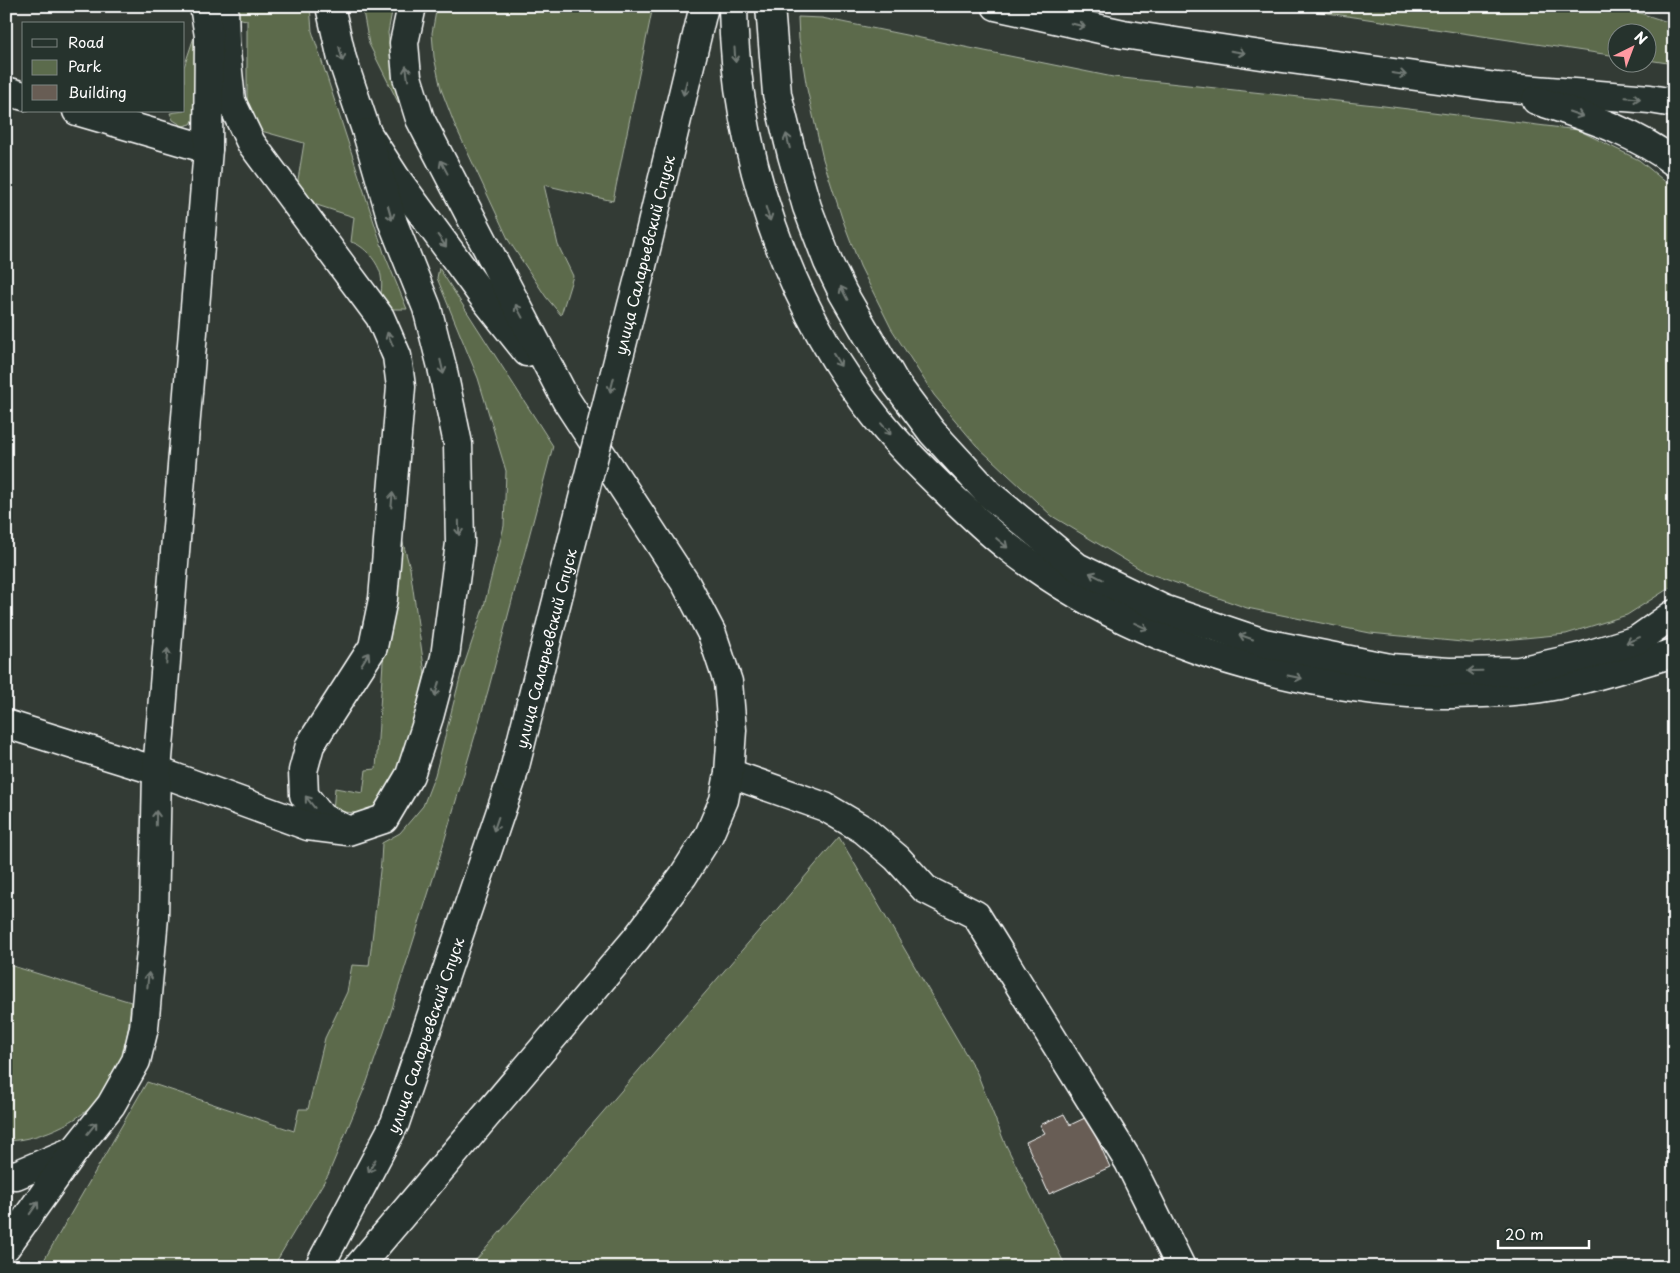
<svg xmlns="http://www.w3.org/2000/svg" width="1680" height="1273" font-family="'Playpen Sans',sans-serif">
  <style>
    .green { fill: #5b6b4c; stroke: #adb5a6 }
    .building { fill: #685d54; stroke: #fff }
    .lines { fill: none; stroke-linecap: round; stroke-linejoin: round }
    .minor-casing { stroke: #fff; stroke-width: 31 }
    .major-casing { stroke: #fff; stroke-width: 31 }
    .minor { stroke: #26332d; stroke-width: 28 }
    .major { stroke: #26332d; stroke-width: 28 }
    .minor-bridge-casing { stroke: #fff; stroke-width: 31; stroke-linecap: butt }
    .minor-bridge { stroke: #26332d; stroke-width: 28 }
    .oneway { stroke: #727a76 }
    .labels { text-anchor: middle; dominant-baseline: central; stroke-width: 4.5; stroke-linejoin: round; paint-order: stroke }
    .street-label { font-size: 15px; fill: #fff; stroke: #26332d }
  </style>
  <rect width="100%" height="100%" fill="#333b35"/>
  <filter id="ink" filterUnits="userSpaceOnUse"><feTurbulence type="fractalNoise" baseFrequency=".02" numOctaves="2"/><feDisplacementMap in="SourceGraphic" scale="10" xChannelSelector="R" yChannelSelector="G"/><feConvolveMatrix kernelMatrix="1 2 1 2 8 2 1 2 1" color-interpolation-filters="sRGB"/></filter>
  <g filter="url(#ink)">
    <g class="green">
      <path d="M230 6H310L312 31 384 253 407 309H380C380 299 383 286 381 276 379 263 364 245 351 242L354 217 295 198 304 143 247 127V20L229 17Z"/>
      <polygon points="362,6 393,6 388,33 399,104 369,44"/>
      <polygon points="437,6 653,6 613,201 544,185 558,245 573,276 561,315 546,297 509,241 454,123 441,89 434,57 432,33"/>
      <polygon points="1280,6 1618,6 1674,24 1674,64 1648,60 1648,32 1618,32 1617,56"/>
      <polygon points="798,17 822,18 1113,77 1384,106 1578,130 1639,160 1674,189 1674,585 1627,615 1566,634 1472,643 1370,633 1247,608 1145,572 1052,516 976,445 934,395 891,328 860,266 842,218 823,159 807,89 799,39"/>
      <polygon points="197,28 195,117 191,124 183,126 173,120 170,113 184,111 184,67"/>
      <polygon points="439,268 553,446 488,691 437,866 389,1018 367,1082 328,1175 273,1267 40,1267 147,1082 294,1131 299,1109 308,1109 325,1038 347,992 352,965 369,966 381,862 382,843 400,833 423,806 435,775 461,674 484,606 504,526 506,471 478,378 437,278"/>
      <polygon points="392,524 400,532 410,568 425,674 405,766 382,804 356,813 333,811 335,788 363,793 366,770 376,769"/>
      <polygon points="839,837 977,1073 1004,1141 1066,1267 470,1267"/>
      <path d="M6 964 131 1002C128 1030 126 1062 109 1087 89 1118 42 1140 6 1141Z"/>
    </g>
    <polygon class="building" points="1064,1114 1070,1125 1087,1117 1110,1167 1049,1194 1026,1142 1045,1133 1040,1125"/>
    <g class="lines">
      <g class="minor-casing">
        <g id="minor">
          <polyline points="224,6 225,42 231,101 251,143 380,317 397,356 401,387 383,599 373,647 310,745 303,771 304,795 322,818 345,829"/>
          <polyline points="330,6 342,59 367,133 396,178 485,299 527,352"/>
          <polyline points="6,91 24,96"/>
          <polyline points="77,111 208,149"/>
          <polyline points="641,270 704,6"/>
          <polyline points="6,724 157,771 308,826 348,831 384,819 410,775 429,717 445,657 460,543 458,444 442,367 427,308 393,223 367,133"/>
          <polyline points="729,773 825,807 864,830 897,858 925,889 976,915 1129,1162 1181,1267"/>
          <polyline points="6,1174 16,1175 75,1150 111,1105 136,1061 144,1028 154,917 157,771 208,149 209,36 204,6"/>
          <polyline points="6,1247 75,1150"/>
          <path id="s1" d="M319 1267 395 1123 512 778"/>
          <polyline points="358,1267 636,939 683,876 709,835 724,800 729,773 732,730 728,682 712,634 686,584 566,400 420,119 407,77 404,43 412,6"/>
        </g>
      </g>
      <g class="major-casing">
        <g id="major">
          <path d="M733 6C735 153 787 307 879 421 900 447 925 471 949 494 968 512 987 531 1008 547 1090 612 1191 655 1292 676 1344 687 1398 695 1451 694 1486 693 1523 692 1558 685 1597 677 1635 664 1674 653"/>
          <polyline points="770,6 777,94 792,155 807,207 828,262 843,293 894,381 932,432 989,494 1077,567 1163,609 1264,643 1390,668 1449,672 1519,671 1581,657 1637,640 1674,614"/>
          <polyline points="996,6 1123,34 1268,56 1497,87 1650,99 1674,103"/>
          <path d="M1536 100C1583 116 1634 131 1674 162"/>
        </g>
      </g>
      <use href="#minor" class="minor"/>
      <use href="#major" class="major"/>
      <g class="minor-bridge-casing">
        <g id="minor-bridge">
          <path id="s2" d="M512 778 641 270"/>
        </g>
      </g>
      <use href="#minor-bridge" class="minor-bridge"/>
    </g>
    <defs><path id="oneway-shaft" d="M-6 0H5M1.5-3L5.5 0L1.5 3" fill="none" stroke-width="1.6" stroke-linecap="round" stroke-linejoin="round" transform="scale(1.25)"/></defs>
    <g class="oneway">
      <use href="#oneway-shaft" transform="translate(1078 25) rotate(13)"/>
      <use href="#oneway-shaft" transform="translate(1238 52) rotate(9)"/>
      <use href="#oneway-shaft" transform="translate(341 54) rotate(76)"/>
      <use href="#oneway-shaft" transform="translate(735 55) rotate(86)"/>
      <use href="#oneway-shaft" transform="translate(407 73) rotate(-98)"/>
      <use href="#oneway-shaft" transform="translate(1399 74) rotate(8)"/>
      <use href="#oneway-shaft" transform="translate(685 88) rotate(104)"/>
      <use href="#oneway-shaft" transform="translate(1633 98) rotate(5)"/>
      <use href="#oneway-shaft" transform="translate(1576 114) rotate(19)"/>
      <use href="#oneway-shaft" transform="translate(788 141) rotate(-104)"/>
      <use href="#oneway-shaft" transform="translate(444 167) rotate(-118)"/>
      <use href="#oneway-shaft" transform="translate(390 213) rotate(74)"/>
      <use href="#oneway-shaft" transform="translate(768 214) rotate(72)"/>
      <use href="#oneway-shaft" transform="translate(442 241) rotate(54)"/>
      <use href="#oneway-shaft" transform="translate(844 293) rotate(-117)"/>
      <use href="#oneway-shaft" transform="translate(519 311) rotate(-118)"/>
      <use href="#oneway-shaft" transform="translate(390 339) rotate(-113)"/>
      <use href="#oneway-shaft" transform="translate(837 360) rotate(58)"/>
      <use href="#oneway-shaft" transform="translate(442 367) rotate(77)"/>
      <use href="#oneway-shaft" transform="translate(612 385) rotate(104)"/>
      <use href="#oneway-shaft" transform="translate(886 429) rotate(49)"/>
      <use href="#oneway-shaft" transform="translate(392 500) rotate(-85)"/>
      <use href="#oneway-shaft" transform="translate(459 528) rotate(89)"/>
      <use href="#oneway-shaft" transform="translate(1002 543) rotate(40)"/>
      <use href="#oneway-shaft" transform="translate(1096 576) rotate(-154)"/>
      <use href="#oneway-shaft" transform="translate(1141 626) rotate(25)"/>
      <use href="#oneway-shaft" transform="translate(1246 637) rotate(-161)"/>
      <use href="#oneway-shaft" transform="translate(1633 640) rotate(157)"/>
      <use href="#oneway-shaft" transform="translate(167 656) rotate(-85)"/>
      <use href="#oneway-shaft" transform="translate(365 659) rotate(-58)"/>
      <use href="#oneway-shaft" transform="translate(1475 671) rotate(179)"/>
      <use href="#oneway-shaft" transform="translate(1295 677) rotate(12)"/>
      <use href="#oneway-shaft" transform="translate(437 689) rotate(105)"/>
      <use href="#oneway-shaft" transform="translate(310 802) rotate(-128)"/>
      <use href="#oneway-shaft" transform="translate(156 818) rotate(-89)"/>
      <use href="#oneway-shaft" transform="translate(496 824) rotate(109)"/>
      <use href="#oneway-shaft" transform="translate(148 980) rotate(-85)"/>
      <use href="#oneway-shaft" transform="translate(92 1128) rotate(-51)"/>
      <use href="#oneway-shaft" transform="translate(372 1166) rotate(118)"/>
      <use href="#oneway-shaft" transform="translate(34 1208) rotate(-55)"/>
    </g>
  </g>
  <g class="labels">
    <g class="street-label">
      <text transform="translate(644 255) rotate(-76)">улица Саларьевский Спуск</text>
      <text stroke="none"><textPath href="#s2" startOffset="134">улица Саларьевский Спуск</textPath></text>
      <text stroke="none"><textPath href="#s1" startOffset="256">улица Саларьевский Спуск</textPath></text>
    </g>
  </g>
  <rect width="1680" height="1273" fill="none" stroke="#26332d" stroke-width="25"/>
  <rect x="12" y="12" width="1655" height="1248" fill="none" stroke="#fff" stroke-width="2" filter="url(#ink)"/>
  <rect x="22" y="22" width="162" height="90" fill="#26332d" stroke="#7d8581"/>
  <rect x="32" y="39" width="25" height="8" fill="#26332d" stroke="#7d8581"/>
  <text x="68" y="48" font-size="15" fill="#ffffff">Road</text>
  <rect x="32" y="60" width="25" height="15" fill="#5b6b4c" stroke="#7d8581"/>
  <text x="68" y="72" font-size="15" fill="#ffffff">Park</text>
  <rect x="32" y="85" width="25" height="15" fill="#685d54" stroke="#7d8581"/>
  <text x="68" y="98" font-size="15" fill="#ffffff">Building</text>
  <g transform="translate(1632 48) rotate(42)"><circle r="24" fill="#26332d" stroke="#7d8581"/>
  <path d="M0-4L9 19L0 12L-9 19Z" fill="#ff9aa2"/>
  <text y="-8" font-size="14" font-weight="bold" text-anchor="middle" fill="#ffffff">N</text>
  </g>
  <path d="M1498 1240v8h91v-8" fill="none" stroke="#ffffff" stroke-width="2.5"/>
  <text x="1505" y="1240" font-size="15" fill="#ffffff" stroke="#26332d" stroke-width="4" paint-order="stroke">20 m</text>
</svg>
